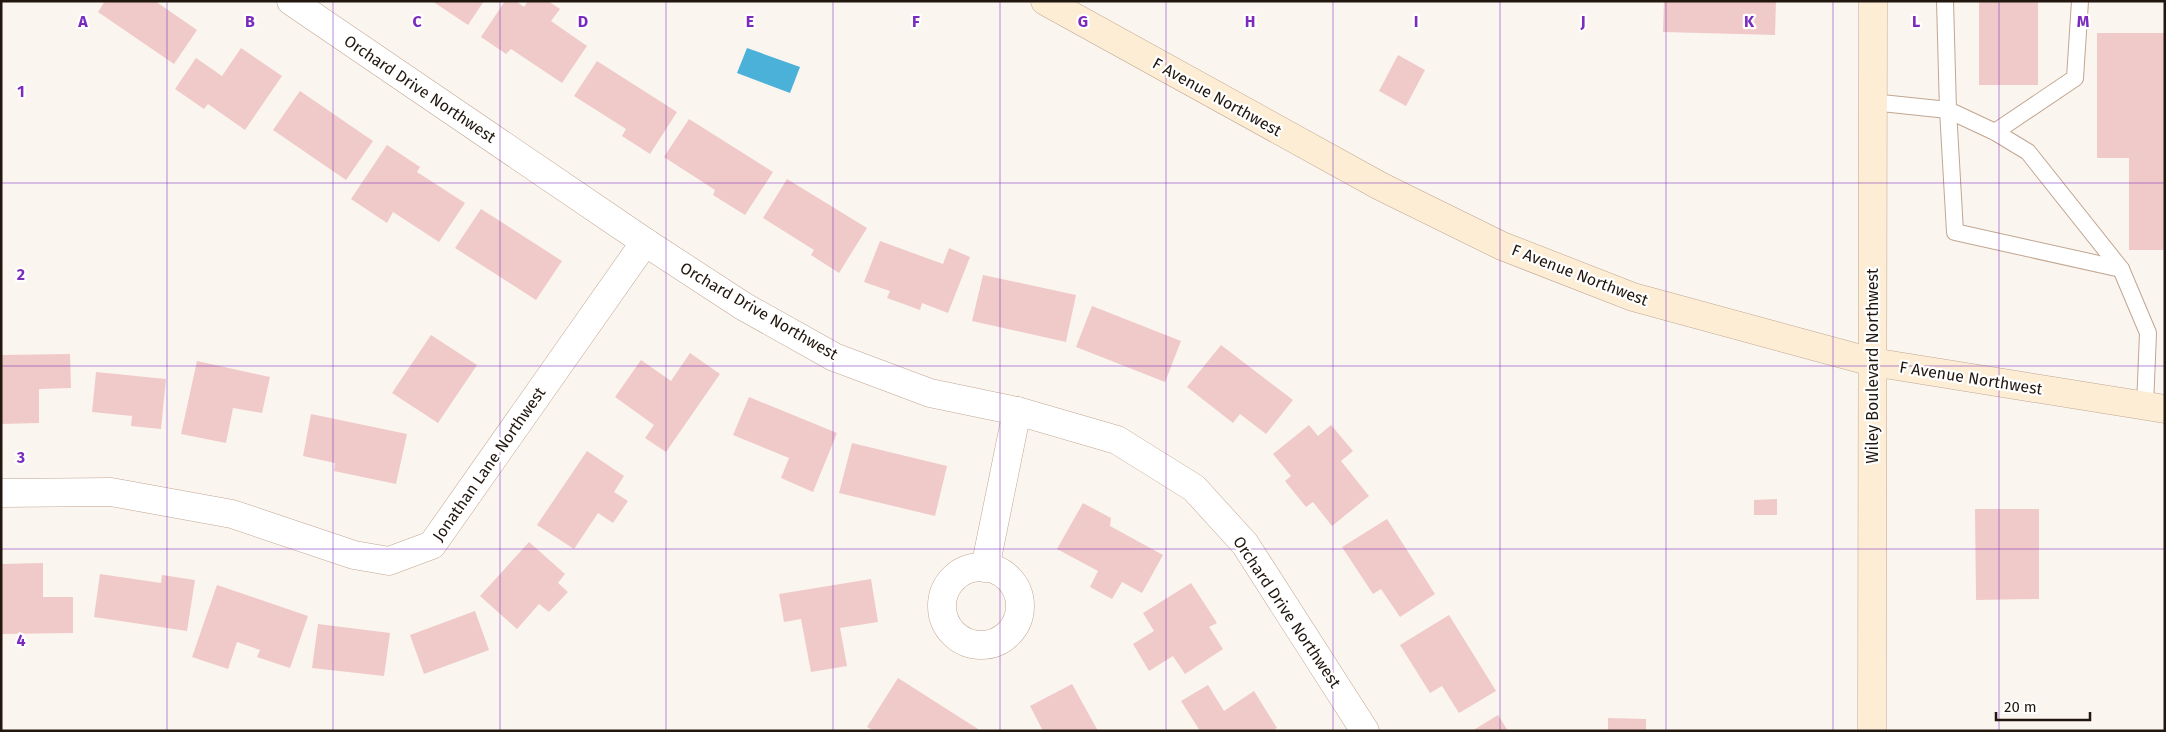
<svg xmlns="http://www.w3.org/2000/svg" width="2166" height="732" font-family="'Fira Sans',sans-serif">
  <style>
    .water { fill: #4bb1d8 }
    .building { fill: #f0cac8 }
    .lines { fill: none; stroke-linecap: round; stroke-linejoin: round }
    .lane-casing { stroke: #c1a690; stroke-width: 18 }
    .street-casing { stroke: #c1a690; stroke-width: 29 }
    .secondary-casing { stroke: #c1a690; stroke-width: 29 }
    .lane { stroke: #fff; stroke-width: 16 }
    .street { stroke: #fff; stroke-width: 28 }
    .secondary { stroke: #fcedd4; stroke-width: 28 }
    .grid { fill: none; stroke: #7b2cbf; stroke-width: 1; stroke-opacity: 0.55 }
    .labels { text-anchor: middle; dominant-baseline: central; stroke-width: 4.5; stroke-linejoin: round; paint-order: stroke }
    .street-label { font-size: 16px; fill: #21170f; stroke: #fff }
    .grid-label { font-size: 16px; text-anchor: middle; font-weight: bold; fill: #7b2cbf; stroke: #fff; stroke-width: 4.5; stroke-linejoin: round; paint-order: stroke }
  </style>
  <rect width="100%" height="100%" fill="#fbf5f0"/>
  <polygon class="water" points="747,48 800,67 790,93 737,73"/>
  <g class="building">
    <polygon points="105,1 155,1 197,30 174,64 98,12"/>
    <polygon points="432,1 484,1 468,25"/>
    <polygon points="505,1 516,1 524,7 528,1 548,1 560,9 551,21 587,46 562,83 511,49 506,54 481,37"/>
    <polygon points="1664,1 1776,1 1775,35 1663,32"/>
    <rect x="1979" y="1" width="59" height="84"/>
    <polygon points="2097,33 2165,33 2165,250 2129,250 2129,158 2097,158"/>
    <polygon points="241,48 282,76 245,130 208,104 204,109 175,89 196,58 222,76"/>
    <polygon points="1398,55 1425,70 1406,106 1379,91"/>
    <polygon points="597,61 677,112 650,154 622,136 626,129 574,96"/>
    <polygon points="300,91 373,141 346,180 273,130"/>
    <polygon points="689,119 773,172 745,215 713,195 715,190 664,157"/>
    <polygon points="387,145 420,167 417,172 465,203 439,242 393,212 387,223 351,199"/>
    <polygon points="787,179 867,228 839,273 811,255 814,250 763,218"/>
    <polygon points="481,209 562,261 536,300 455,248"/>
    <polygon points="880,241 943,264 949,248 970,257 948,313 922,303 920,310 887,298 890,291 864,282"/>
    <polygon points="983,275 1076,295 1066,342 972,321"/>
    <polygon points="1092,306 1181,341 1165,382 1076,347"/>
    <polygon points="431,335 477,365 438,423 392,393"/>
    <polygon points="1221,345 1293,400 1266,434 1240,414 1233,423 1187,387"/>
    <polygon points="690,353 720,374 666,452 645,438 654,425 615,397 641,360 671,381"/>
    <polygon points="70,354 71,388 39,389 39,423 1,424 1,355"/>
    <polygon points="197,361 270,377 262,413 233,408 226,443 181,434"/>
    <polygon points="96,372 166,379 161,429 131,426 132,416 92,412"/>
    <polygon points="749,397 837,433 813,492 781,478 789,458 733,435"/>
    <polygon points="311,414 407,434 396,484 334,471 335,463 303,456"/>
    <polygon points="1309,425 1318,436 1331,425 1353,451 1341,461 1369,496 1332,526 1313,502 1306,507 1285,481 1291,476 1273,454"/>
    <polygon points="852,443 947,466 935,516 839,493"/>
    <polygon points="587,451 624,476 614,492 628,501 613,523 598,513 574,549 537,525"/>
    <polygon points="1777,499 1777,515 1754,515 1754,500"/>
    <polygon points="1083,503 1111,518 1110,526 1163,555 1142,593 1122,582 1112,599 1090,587 1098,571 1057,549"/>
    <polygon points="1975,509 2039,509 2039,599 1976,600"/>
    <polygon points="1387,519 1435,594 1400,617 1381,589 1373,594 1342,547"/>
    <polygon points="529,542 565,574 558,583 568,592 549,612 539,604 517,629 480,596"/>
    <polygon points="43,563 43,597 73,597 73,633 1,634 1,564"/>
    <polygon points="100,574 161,583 162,575 195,580 187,631 94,617"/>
    <polygon points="871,579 878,622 840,628 847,666 811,672 801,619 784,622 779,594"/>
    <polygon points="1191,583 1217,623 1209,627 1223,649 1185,674 1173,656 1149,671 1133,644 1154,631 1143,613"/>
    <polygon points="217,585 308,616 290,668 257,657 260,650 237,642 228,669 192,657"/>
    <polygon points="475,611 489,650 424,674 410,635"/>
    <polygon points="1449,615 1496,691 1459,713 1442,686 1430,693 1400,645"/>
    <polygon points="318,624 390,633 384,676 312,668"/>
    <polygon points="898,678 978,729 977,731 874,731 867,727"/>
    <polygon points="1072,684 1098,731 1043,731 1030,706"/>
    <polygon points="1208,685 1224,711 1254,691 1277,728 1272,731 1200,731 1181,701"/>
    <polygon points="1498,715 1508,731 1472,731"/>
    <polygon points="1608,718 1646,719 1646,731 1608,731"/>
  </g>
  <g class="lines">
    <g class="lane-casing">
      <g id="lane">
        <polyline points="1945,1 1948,110 1955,232 2121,269"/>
        <polyline points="1872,102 1948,110 1995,132 2028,152 2121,269 2148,333 2145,406"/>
        <polyline points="1995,132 2075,78 2080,1"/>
      </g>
    </g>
    <g class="street-casing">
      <g id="street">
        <polyline points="291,1 645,242 743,306 834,357 930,393 1017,411 1117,440 1194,488 1245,544 1365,731"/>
        <polyline points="1,493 111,492 232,514 354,555 389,561 432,545 645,242"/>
        <circle cx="981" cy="606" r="39"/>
        <polyline points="985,568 1017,411"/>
      </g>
    </g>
    <g class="secondary-casing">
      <g id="secondary">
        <polyline points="1045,1 1380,186 1502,246 1633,297 1872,362 2165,409"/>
        <polyline points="1872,731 1873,1"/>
      </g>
    </g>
    <use href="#lane" class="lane"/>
    <use href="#street" class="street"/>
    <use href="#secondary" class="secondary"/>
  </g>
  <path class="grid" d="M167 1V731M333 1V731M500 1V731M666 1V731M833 1V731M1000 1V731M1166 1V731M1333 1V731M1500 1V731M1666 1V731M1833 1V731M1999 1V731M1 183H2165M1 366H2165M1 549H2165"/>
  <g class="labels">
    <g class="street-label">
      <text transform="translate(420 89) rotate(34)">Orchard Drive Northwest</text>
      <text transform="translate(1217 97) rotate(29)">F Avenue Northwest</text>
      <text transform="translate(1580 275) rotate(21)">F Avenue Northwest</text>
      <text transform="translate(759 311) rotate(30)">Orchard Drive Northwest</text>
      <text transform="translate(1872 366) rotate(-90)">Wiley Boulevard Northwest</text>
      <text transform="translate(1971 378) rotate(9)">F Avenue Northwest</text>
      <text transform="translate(489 464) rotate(-55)">Jonathan Lane Northwest</text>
      <text transform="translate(1287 612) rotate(56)">Orchard Drive Northwest</text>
    </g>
  </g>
  <g class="grid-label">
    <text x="83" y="27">A</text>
    <text x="250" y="27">B</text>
    <text x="417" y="27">C</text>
    <text x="583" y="27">D</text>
    <text x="750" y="27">E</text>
    <text x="916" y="27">F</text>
    <text x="1083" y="27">G</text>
    <text x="1250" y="27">H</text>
    <text x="1416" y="27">I</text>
    <text x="1583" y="27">J</text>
    <text x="1749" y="27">K</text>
    <text x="1916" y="27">L</text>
    <text x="2083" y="27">M</text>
    <text x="21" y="97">1</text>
    <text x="21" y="280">2</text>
    <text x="21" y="463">3</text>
    <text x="21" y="646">4</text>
  </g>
  <rect width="2166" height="732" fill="none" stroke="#21170f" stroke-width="5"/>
  <path d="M1996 712v8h94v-8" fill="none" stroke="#21170f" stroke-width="2.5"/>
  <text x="2004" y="712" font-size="15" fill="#21170f" stroke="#ffffff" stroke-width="4" paint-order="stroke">20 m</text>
</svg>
